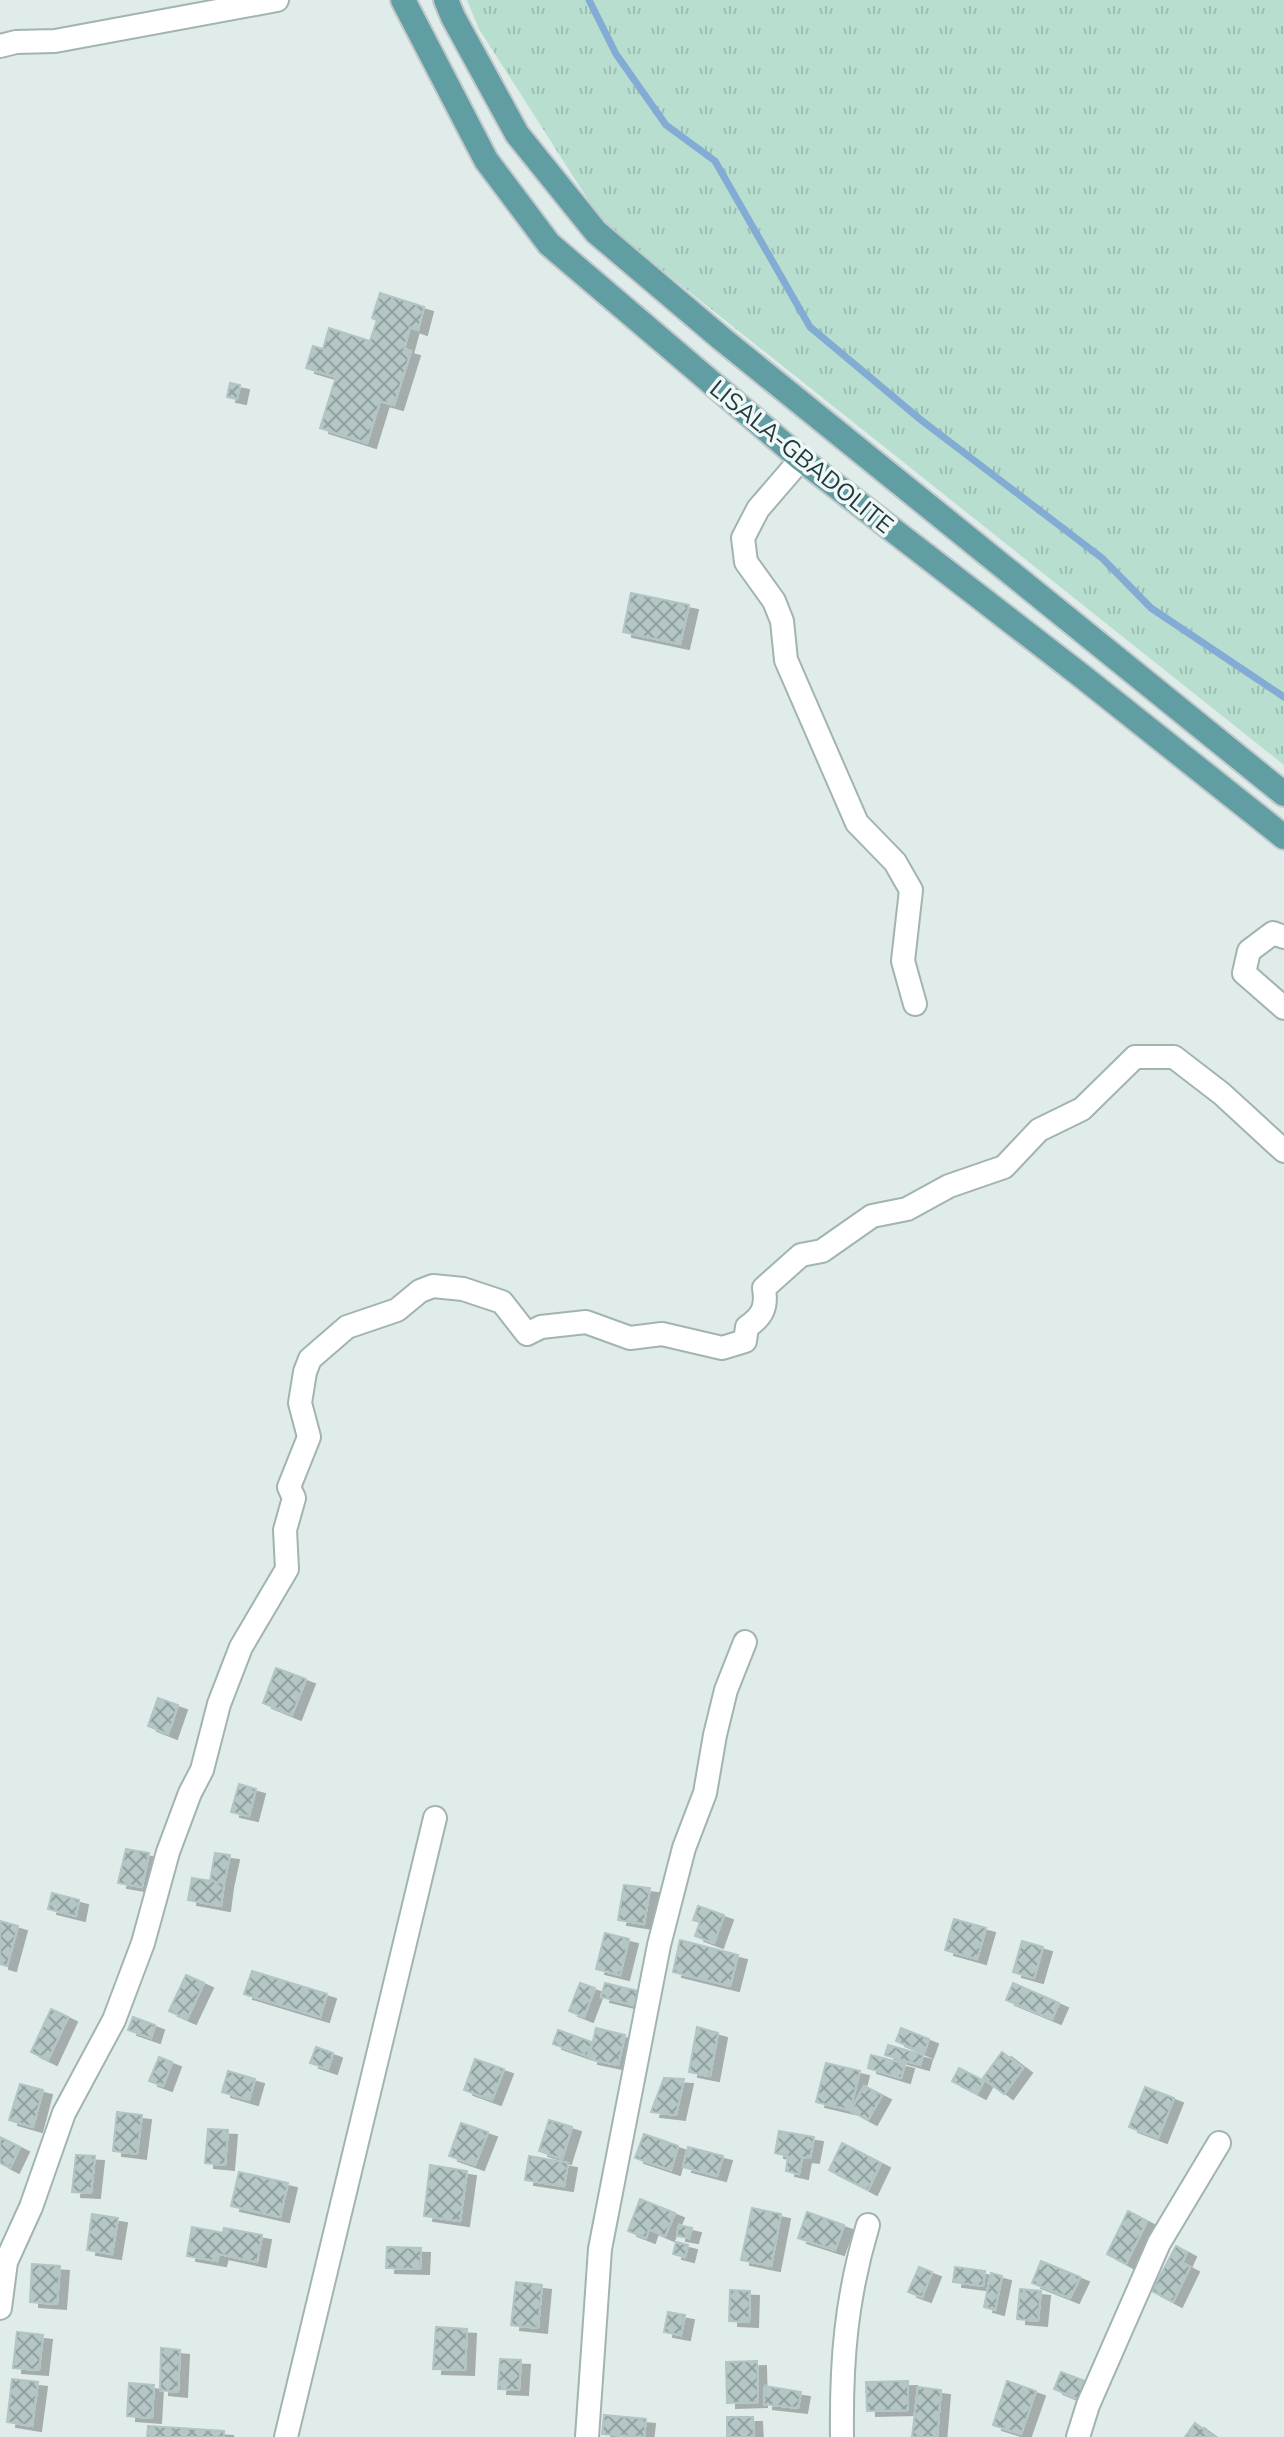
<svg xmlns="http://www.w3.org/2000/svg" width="1284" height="2437" font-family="Mulish,sans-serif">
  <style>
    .grass { fill: url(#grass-tufts) }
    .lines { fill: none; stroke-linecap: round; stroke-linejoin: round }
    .stream { stroke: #83acd4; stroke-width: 7 }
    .building { fill: url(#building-cross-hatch); stroke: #b1c5c4; stroke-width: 2; filter: url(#shadow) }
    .minor-casing { stroke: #a2b3b3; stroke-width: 26 }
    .primary-casing { stroke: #c0c8c9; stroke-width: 28 }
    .minor { stroke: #fff; stroke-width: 22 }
    .primary { stroke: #619ea4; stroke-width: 24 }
    .labels { text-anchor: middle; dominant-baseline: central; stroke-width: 7; stroke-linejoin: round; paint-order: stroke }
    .street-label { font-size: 24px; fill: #1f3a3d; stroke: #f0f8f7 }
  </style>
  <defs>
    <pattern id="grass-tufts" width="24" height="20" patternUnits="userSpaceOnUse" patternTransform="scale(2)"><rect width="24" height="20" fill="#b7decf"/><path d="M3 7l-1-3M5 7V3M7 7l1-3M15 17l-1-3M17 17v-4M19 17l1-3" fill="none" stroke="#9dbfb3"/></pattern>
    <pattern id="building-cross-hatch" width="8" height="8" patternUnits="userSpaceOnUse" patternTransform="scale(2)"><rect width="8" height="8" fill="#b4c6c5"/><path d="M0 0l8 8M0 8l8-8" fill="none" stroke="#92a2a1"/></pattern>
    <filter id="shadow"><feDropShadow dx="9" dy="5" stdDeviation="0" flood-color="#0004"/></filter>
  </defs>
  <rect width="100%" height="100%" fill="#dfecea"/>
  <polygon class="grass" points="467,0 1284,0 1284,765 603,223 479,29"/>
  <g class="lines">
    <polyline class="stream" points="589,0 616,54 666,125 715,161 810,327 921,420 1102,558 1151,608 1284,697"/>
  </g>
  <g class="building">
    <polygon points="380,293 424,307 418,330 410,327 404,349 411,351 394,405 380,401 367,443 320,428 336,377 306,368 313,346 323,349 329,328 370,341 377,320 372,318"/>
    <polygon points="230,383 240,385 237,399 227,397"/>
    <polygon points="631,593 689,605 680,644 623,632"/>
    <polygon points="276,1668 306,1679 292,1715 263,1703"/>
    <polygon points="158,1698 178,1705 168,1734 148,1726"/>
    <polygon points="239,1784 256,1789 249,1816 231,1812"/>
    <polygon points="126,1849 149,1853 142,1887 118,1883"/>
    <polygon points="215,1853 230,1855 224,1883 210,1881"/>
    <polygon points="192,1878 224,1883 221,1906 188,1900"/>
    <polygon points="624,1885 650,1888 644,1924 618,1920"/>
    <polygon points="52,1893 79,1900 76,1916 48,1909"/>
    <polygon points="698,1906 724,1915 714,1943 695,1936 700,1922 693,1920"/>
    <polygon points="954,1919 986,1928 977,1959 945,1950"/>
    <polygon points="0,1921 18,1926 7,1966 0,1964"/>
    <polygon points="605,1933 629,1939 620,1975 596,1969"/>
    <polygon points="680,1940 738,1955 730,1986 673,1972"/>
    <polygon points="1022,1941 1043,1947 1034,1978 1013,1972"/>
    <polygon points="252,1971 327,1994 320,2017 244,1994"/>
    <polygon points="186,1975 204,1983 187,2019 169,2011"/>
    <polygon points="580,1983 595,1988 584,2017 569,2011"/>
    <polygon points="605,1983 638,1991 634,2005 601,1997"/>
    <polygon points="1013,1983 1059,2003 1052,2019 1006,2000"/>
    <polygon points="51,2009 68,2017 48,2060 31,2052"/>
    <polygon points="133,2017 155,2025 151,2038 128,2030"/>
    <polygon points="697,2027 718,2033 710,2076 689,2072"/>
    <polygon points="596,2028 625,2035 618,2065 589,2059"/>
    <polygon points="901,2028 929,2039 924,2053 896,2041"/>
    <polygon points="558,2030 592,2042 587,2056 553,2044"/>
    <polygon points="888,2045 923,2055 920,2065 885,2055"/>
    <polygon points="316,2047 333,2053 328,2069 310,2063"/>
    <polygon points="1002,2052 1023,2068 1004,2094 983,2078"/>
    <polygon points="871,2055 905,2064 901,2078 868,2068"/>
    <polygon points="159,2057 172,2062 163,2086 149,2081"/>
    <polygon points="475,2059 504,2069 492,2100 464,2090"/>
    <polygon points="826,2063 860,2071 850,2110 816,2102"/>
    <polygon points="959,2068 984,2081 977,2094 952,2081"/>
    <polygon points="228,2071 255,2079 249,2100 222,2092"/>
    <polygon points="664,2078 684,2079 676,2115 651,2112"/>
    <polygon points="20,2084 43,2090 33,2127 9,2120"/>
    <polygon points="864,2086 882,2095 868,2120 851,2111"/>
    <polygon points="1145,2087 1174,2098 1158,2138 1129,2127"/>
    <polygon points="117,2112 142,2115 137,2154 113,2151"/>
    <polygon points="549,2120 572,2127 562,2159 539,2151"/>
    <polygon points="461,2123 488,2132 475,2165 449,2156"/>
    <polygon points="208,2129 228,2130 225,2165 205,2163"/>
    <polygon points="779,2131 814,2137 810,2158 802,2157 799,2174 786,2171 788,2156 775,2153"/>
    <polygon points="644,2134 678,2146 671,2170 635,2158"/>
    <polygon points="0,2137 20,2147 10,2168 0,2163"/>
    <polygon points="842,2143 881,2163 868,2190 829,2170"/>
    <polygon points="688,2147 723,2156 717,2176 683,2167"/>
    <polygon points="76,2155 95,2156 91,2193 72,2192"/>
    <polygon points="529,2156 568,2163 564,2186 525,2180"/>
    <polygon points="430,2165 467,2171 460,2221 424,2216"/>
    <polygon points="239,2172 288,2183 280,2217 231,2206"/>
    <polygon points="640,2199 675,2213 665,2236 649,2229 646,2238 628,2231"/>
    <polygon points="752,2208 781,2214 771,2266 741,2260"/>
    <polygon points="1128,2211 1147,2221 1126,2264 1107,2254"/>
    <polygon points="807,2212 844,2225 835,2250 798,2238"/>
    <polygon points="92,2214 118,2218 112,2254 87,2250"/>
    <polygon points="679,2225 692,2228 689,2238 677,2236"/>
    <polygon points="192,2227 223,2233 224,2228 262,2235 257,2262 219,2254 217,2261 187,2256"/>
    <polygon points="676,2242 688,2245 685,2257 673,2254"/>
    <polygon points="1176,2246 1187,2252 1182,2263 1190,2267 1173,2302 1152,2291"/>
    <polygon points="387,2247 421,2248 420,2269 386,2268"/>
    <polygon points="1041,2261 1080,2277 1070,2298 1032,2283"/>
    <polygon points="32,2264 60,2266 57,2304 30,2302"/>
    <polygon points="919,2267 932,2272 922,2297 908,2292"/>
    <polygon points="955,2267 985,2271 983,2286 953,2282"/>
    <polygon points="991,2273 1002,2276 995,2310 984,2307"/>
    <polygon points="516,2282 542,2285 538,2328 511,2325"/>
    <polygon points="1020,2289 1041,2291 1038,2321 1017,2319"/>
    <polygon points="730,2290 750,2291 749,2322 729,2321"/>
    <polygon points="668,2312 685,2315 681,2335 664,2332"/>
    <polygon points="436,2327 467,2329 465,2370 433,2369"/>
    <polygon points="17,2332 43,2335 39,2370 13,2368"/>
    <polygon points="161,2348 180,2350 178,2392 160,2390"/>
    <polygon points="500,2359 521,2360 519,2390 498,2389"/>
    <polygon points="757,2361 758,2402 727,2403 726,2362"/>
    <polygon points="1061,2372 1085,2381 1078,2399 1054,2389"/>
    <polygon points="12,2379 38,2382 32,2426 7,2422"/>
    <polygon points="908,2381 908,2410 867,2411 866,2382"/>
    <polygon points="1007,2381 1036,2391 1021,2434 993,2425"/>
    <polygon points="129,2383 154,2385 152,2418 127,2416"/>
    <polygon points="765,2386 801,2392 798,2408 764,2404"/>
    <polygon points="918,2387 941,2390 937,2437 912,2437"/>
    <polygon points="604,2415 646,2419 644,2437 602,2434"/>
    <polygon points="727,2417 753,2417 754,2437 727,2437"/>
    <polygon points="1195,2423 1214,2437 1185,2437"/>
    <polygon points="148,2426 224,2431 224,2437 147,2437"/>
  </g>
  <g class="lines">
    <g class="minor-casing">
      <g id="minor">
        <polyline points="0,46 16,42 55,41 277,0"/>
        <polyline points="801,459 758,509 743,538 746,562 774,601 782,621 786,660 857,823 895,862 911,890 903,961 915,1004"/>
        <polyline points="1284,937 1273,933 1249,951 1244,973 1284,1008"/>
        <path d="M0 2308 6 2262 31 2207 64 2113 114 2020 143 1943 168 1852 190 1793 202 1770 219 1704 241 1647 287 1569 285 1530 294 1498 289 1487 309 1437 300 1403 305 1372 310 1359 347 1327 397 1310 420 1291 433 1286 463 1289 502 1302 527 1334 541 1327 586 1322 630 1338 662 1334 722 1348 745 1341 747 1327C763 1316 767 1307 764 1288L801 1255 822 1251 872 1216 907 1209 949 1186 1004 1167 1039 1130 1082 1109 1135 1057H1174L1222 1094 1284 1151"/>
        <polyline points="286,2437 435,1818"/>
        <polyline points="587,2437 600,2249 659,1945 684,1848 705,1793 715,1735 726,1690 745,1642"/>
        <path d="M842 2437C841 2361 846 2298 868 2225"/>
        <polyline points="1078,2437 1088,2405 1159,2243 1219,2143"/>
      </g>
    </g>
    <g class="primary-casing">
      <g id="primary">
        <polyline points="403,0 486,160 549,244 801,459 1083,677 1284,837"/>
        <polyline points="446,0 453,17 517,134 596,232 722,339 1284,794"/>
      </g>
    </g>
    <use href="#minor" class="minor"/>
    <use href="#primary" class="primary"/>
  </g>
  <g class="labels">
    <g class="street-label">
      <text transform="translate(802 456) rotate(39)">LISALA-GBADOLITE</text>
    </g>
  </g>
</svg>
